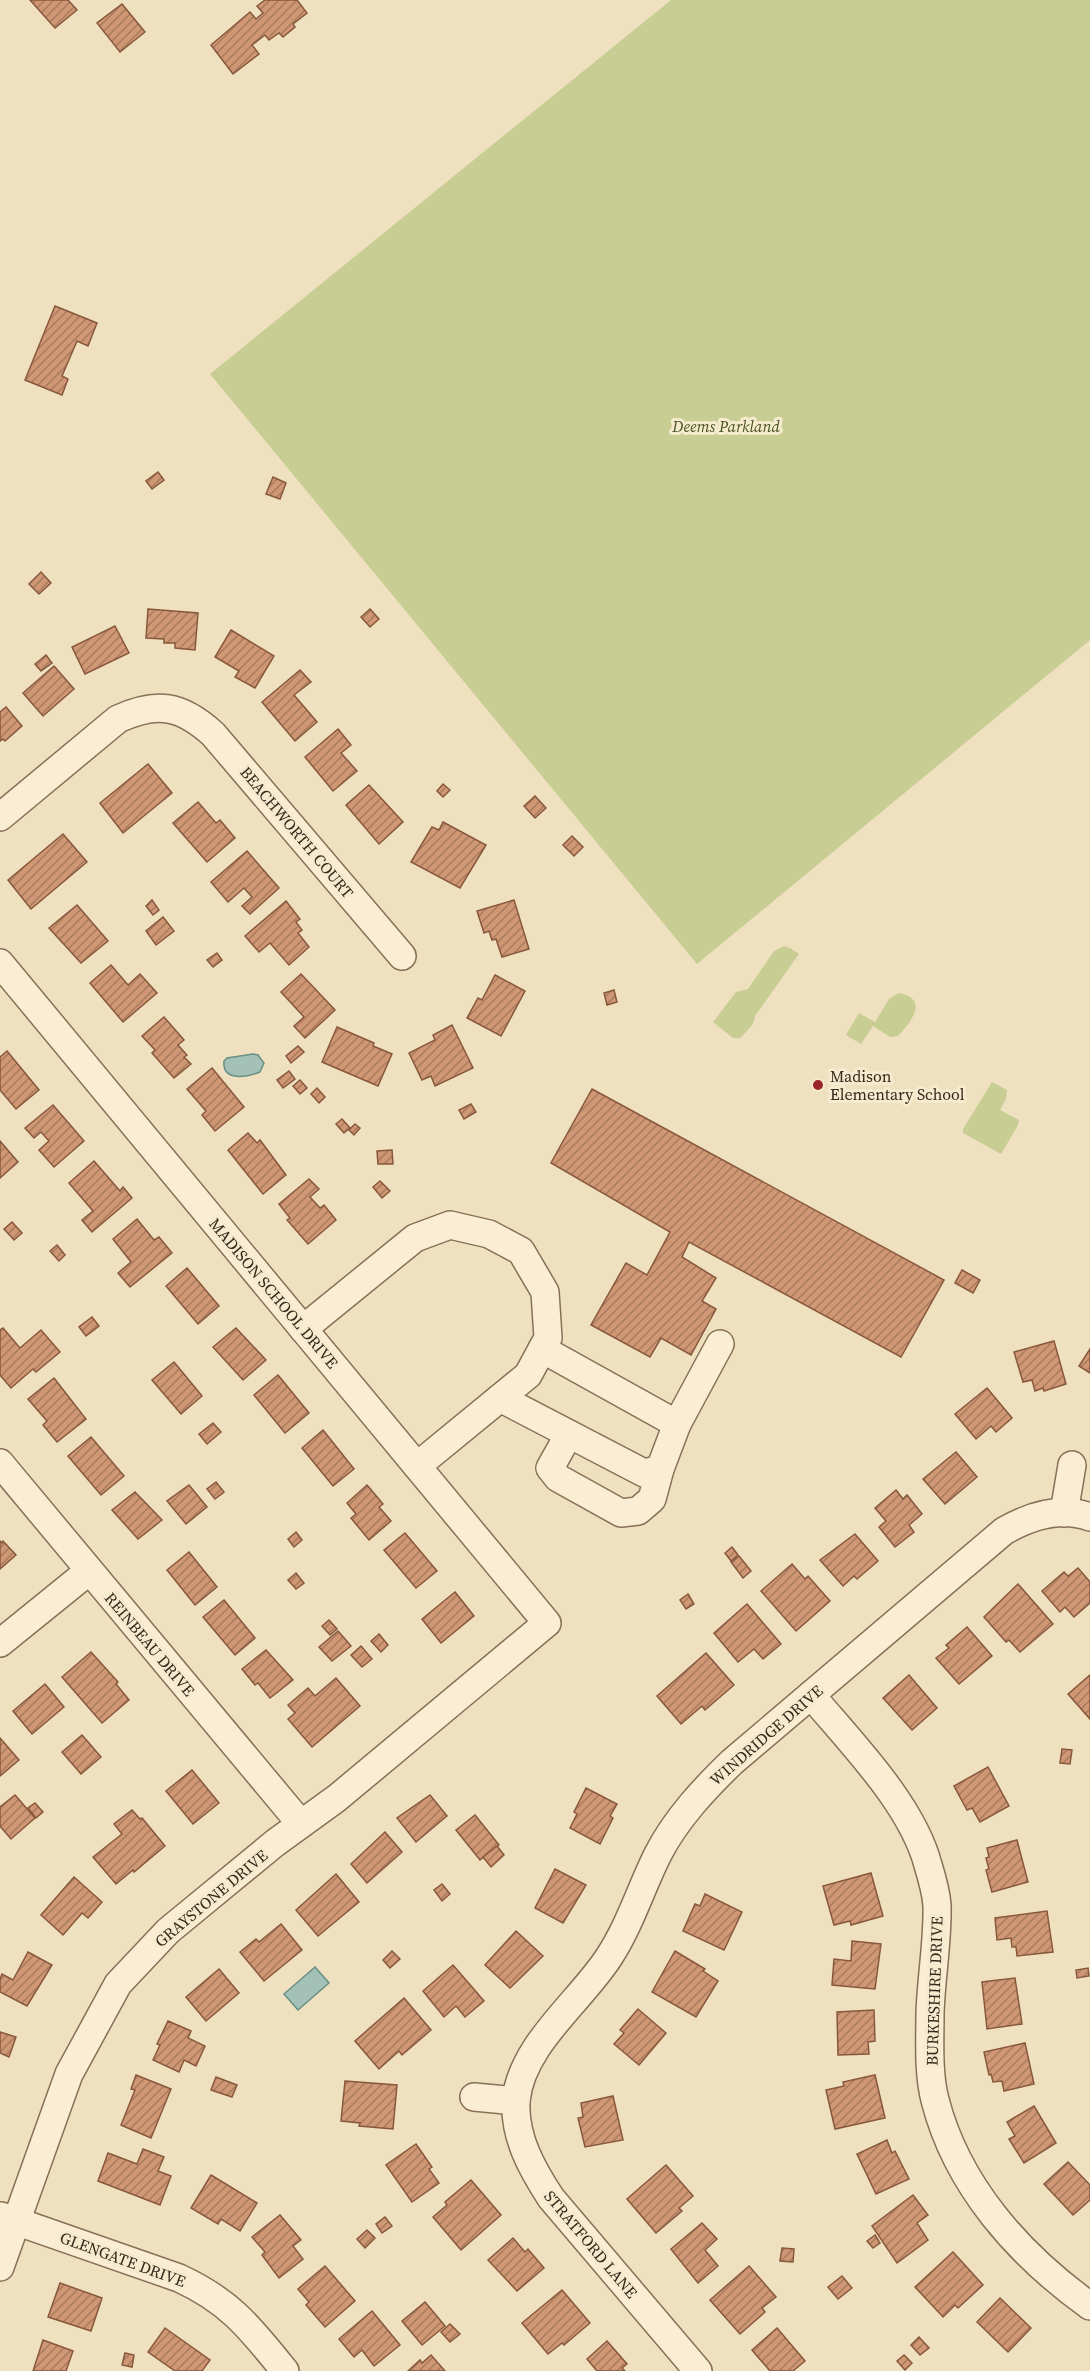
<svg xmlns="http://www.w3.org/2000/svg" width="1090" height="2371" font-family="'Source Serif 4',serif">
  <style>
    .park { fill: #c8cd93 }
    .water { fill: #a3c1b7; stroke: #6a8f85; stroke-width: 1.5 }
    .building { fill: url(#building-hatch); stroke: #88583c; stroke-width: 1.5 }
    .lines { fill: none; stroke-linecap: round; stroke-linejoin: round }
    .minor-casing { stroke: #887057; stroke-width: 30 }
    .minor { stroke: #faedd3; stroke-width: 27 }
    .poi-dot { fill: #992529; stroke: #f6eacf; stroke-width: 2 }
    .labels { text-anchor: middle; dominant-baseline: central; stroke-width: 6; stroke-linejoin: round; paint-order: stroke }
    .park-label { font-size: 16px; font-style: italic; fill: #495522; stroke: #f6eacf }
    .street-label { font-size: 16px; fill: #37291c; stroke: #f6eacf }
    .poi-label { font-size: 16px; fill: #37291c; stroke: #f6eacf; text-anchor: start }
  </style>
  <defs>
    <pattern id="building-hatch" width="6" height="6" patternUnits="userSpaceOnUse" patternTransform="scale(1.5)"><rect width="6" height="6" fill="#cf9774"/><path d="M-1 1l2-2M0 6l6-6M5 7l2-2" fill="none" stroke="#a97b5e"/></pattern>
  </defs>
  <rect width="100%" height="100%" fill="#efe0c0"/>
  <g class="park">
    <polygon points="671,0 1090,0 1090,640 697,964 210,374"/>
    <path d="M784 946 790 948 799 954 755 1016C755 1024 746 1032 740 1038H733L713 1022 736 992 748 989 774 951Z"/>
    <path d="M899 993C929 999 912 1021 898 1036L890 1037 873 1026 861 1044 846 1035 859 1013 875 1022 889 999Z"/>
    <polygon points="992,1082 1007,1090 1006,1099 1000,1110 1019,1120 1018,1125 1001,1154 963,1133 963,1129"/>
  </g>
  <g class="water">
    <path d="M253 1054 258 1055 264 1063 260 1072C247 1077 222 1082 224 1061L227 1058Z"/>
    <polygon points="315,1967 329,1983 298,2010 284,1994"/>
  </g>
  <g class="building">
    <polygon points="30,0 68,0 77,10 55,28"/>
    <polygon points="265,0 297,0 307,13 293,24 295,27 283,37 279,33 269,40 265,35 252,45 259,54 233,74 211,45 250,12 256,19 263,13 257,6"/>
    <polygon points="122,4 145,32 120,52 97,23"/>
    <polygon points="55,306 97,323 88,346 77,341 62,376 68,379 62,395 25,380"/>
    <polygon points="158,472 164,480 152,489 146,481"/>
    <polygon points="273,477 286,483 280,499 266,494"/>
    <polygon points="41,572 51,583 39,594 29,584"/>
    <polygon points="148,609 198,613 195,650 175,648 175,643 164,643 164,639 146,638"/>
    <polygon points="370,609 379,619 370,627 361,617"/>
    <polygon points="115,626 129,653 85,674 72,647"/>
    <polygon points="231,630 274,656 255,688 235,677 239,671 215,657"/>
    <polygon points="46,655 52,663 41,671 35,664"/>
    <polygon points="54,666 74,689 43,716 23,693"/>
    <polygon points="300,670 311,682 294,695 317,722 295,741 262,702"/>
    <polygon points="6,707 22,726 5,741 3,739 0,741 0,712"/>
    <polygon points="338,729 351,745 341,753 357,771 333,791 305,757"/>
    <polygon points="148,764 172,793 123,833 100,803"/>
    <polygon points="443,784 450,790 443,797 437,791"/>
    <polygon points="369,785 403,822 379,844 346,805"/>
    <polygon points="535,796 546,808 535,818 524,806"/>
    <polygon points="198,802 216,823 220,820 235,838 207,862 173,823"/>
    <polygon points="443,822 486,845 460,888 411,862 432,827 439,830"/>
    <polygon points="63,834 87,862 31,909 8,880"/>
    <polygon points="572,836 583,847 574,856 563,845"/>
    <polygon points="247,851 279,888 250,914 242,906 252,897 244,888 228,902 211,882"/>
    <polygon points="152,900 159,910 153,915 146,906"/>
    <polygon points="514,900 529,949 502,957 496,939 492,940 489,931 484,933 477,911"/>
    <polygon points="286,901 300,919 296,922 302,930 298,933 309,947 289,965 270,943 259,952 245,936"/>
    <polygon points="77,905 108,941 81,963 49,928"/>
    <polygon points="163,917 174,931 156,945 146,931"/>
    <polygon points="217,953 222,960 213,967 207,960"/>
    <polygon points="111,965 128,985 140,974 157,993 123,1022 90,983"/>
    <polygon points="301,974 335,1010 305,1038 294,1026 304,1017 281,992"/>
    <polygon points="495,975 525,991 501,1036 467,1018 478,998 482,1000"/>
    <polygon points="614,990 617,1002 607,1005 604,993"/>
    <polygon points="164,1017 184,1040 178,1045 187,1055 184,1057 191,1064 174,1078 152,1053 155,1050 142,1036"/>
    <polygon points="452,1025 473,1068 435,1086 431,1076 422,1080 409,1053 435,1040 433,1035"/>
    <polygon points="337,1027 374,1043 373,1046 392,1054 378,1086 322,1062"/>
    <polygon points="298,1046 304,1052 291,1063 286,1056"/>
    <polygon points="7,1051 39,1090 16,1109 0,1090 0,1057"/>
    <polygon points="212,1068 244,1107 215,1131 202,1115 206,1111 187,1089"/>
    <polygon points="289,1071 295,1079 283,1088 277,1080"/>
    <polygon points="300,1080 307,1088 300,1094 293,1086"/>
    <polygon points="317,1088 325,1097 319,1103 311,1094"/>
    <polygon points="592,1089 944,1280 901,1357 689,1242 682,1257 716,1278 702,1301 716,1309 691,1355 661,1338 650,1357 591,1325 626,1263 647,1275 670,1232 551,1163"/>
    <polygon points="471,1104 476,1112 464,1119 459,1110"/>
    <polygon points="53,1105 84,1141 54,1167 39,1150 49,1141 41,1132 34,1138 25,1128"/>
    <polygon points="342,1119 350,1128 344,1133 336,1124"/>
    <polygon points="355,1124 360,1128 354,1135 349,1130"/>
    <polygon points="248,1133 257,1143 260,1140 286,1175 263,1194 228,1150"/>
    <polygon points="0,1141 18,1162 0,1178"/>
    <polygon points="392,1150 393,1164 378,1164 377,1151"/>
    <polygon points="94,1161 120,1191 123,1187 132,1198 92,1232 82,1220 93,1211 69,1183"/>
    <polygon points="309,1179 319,1189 310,1197 320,1208 324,1205 336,1220 308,1244 287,1220 290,1218 279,1204"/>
    <polygon points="380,1181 390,1191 382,1198 373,1187"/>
    <polygon points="137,1219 154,1240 159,1237 172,1253 130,1287 118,1273 131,1262 113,1239"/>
    <polygon points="12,1222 22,1233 14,1240 4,1229"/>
    <polygon points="57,1245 65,1255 59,1261 50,1251"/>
    <polygon points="187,1268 219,1306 198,1324 166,1286"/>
    <polygon points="962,1270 980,1280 973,1293 955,1283"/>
    <polygon points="92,1317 99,1326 86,1336 79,1327"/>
    <polygon points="3,1328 20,1348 41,1330 60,1352 36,1372 33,1369 11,1388 0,1375 0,1330"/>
    <polygon points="236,1328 266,1360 243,1380 213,1347"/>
    <polygon points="1054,1341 1066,1384 1044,1391 1043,1388 1035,1391 1032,1380 1023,1382 1014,1352"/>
    <polygon points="1090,1349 1090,1373 1079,1366"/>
    <polygon points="174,1362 202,1396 181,1414 152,1380"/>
    <polygon points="278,1375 309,1413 285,1433 254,1395"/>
    <polygon points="54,1378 86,1419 57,1442 43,1425 47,1421 28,1399"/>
    <polygon points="987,1388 1012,1418 996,1432 991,1426 976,1439 955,1414"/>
    <polygon points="213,1423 221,1432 207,1444 199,1434"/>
    <polygon points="323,1430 354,1469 333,1486 302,1448"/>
    <polygon points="91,1437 124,1476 101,1495 68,1456"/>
    <polygon points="956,1452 977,1477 945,1504 923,1479"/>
    <polygon points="216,1482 224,1492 215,1499 207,1489"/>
    <polygon points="189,1485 207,1507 186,1524 167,1501"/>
    <polygon points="367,1485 383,1504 379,1507 391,1521 369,1540 351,1518 356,1514 347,1503"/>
    <polygon points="896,1490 903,1499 907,1495 922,1514 909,1525 914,1532 895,1547 879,1527 886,1521 875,1508"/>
    <polygon points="135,1492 162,1520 138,1539 112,1510"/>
    <polygon points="296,1532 302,1540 294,1547 288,1539"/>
    <polygon points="405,1533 437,1571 416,1588 384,1550"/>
    <polygon points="855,1534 878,1561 857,1579 854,1576 843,1586 820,1560"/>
    <polygon points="0,1541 2,1543 3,1541 16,1555 0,1569"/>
    <polygon points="732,1547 738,1555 731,1561 725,1553"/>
    <polygon points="189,1552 217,1587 195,1605 167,1570"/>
    <polygon points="739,1556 751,1571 743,1578 731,1562"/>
    <polygon points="792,1564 805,1579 808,1576 830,1601 796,1631 761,1591"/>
    <polygon points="1078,1568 1090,1582 1090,1603 1074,1617 1065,1607 1060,1612 1042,1591 1064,1572 1068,1576"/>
    <polygon points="296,1573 304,1583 296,1589 288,1580"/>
    <polygon points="1018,1584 1053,1624 1020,1652 1009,1640 1006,1642 984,1617"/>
    <polygon points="455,1592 474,1616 441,1643 422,1619"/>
    <polygon points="688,1594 694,1604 686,1609 680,1600"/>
    <polygon points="224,1600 255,1638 235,1655 203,1617"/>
    <polygon points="747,1604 781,1644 763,1659 754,1649 738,1662 714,1633"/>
    <polygon points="329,1620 337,1629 330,1635 322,1626"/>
    <polygon points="967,1627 992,1656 959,1684 936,1658 949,1648 946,1645"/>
    <polygon points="338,1631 351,1646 332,1661 319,1647"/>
    <polygon points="379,1634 388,1645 381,1652 371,1641"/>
    <polygon points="361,1646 372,1659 362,1667 351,1655"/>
    <polygon points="266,1650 293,1680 270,1698 258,1683 255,1685 242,1669"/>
    <polygon points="91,1652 118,1682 116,1684 129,1700 102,1723 62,1677"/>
    <polygon points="706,1653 734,1685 705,1710 702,1706 681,1724 657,1696"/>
    <polygon points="909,1675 937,1708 912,1730 883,1698"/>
    <polygon points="1090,1675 1090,1719 1068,1694"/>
    <polygon points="336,1678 360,1706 312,1747 288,1719 295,1713 288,1705 308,1688 315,1696"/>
    <polygon points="45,1684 64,1707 32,1734 13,1711"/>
    <polygon points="82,1735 101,1757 81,1774 62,1752"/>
    <polygon points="0,1738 19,1760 0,1776"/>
    <polygon points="1062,1749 1072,1750 1070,1764 1060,1763"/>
    <polygon points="988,1767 1009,1806 980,1822 972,1808 967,1810 954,1786"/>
    <polygon points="192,1770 219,1803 193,1824 166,1791"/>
    <polygon points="586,1788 617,1804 610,1816 613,1818 600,1844 570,1828 577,1814 574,1812"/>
    <polygon points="15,1795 35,1818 11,1839 0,1826 0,1807"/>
    <polygon points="430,1795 447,1816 416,1842 397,1818"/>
    <polygon points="35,1803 43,1812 36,1818 28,1808"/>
    <polygon points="132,1810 140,1819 142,1818 165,1846 134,1872 133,1870 116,1884 93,1857 122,1834 114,1824"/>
    <polygon points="475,1815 499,1845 480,1860 456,1830"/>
    <polygon points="385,1832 402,1852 367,1883 351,1864"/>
    <polygon points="1017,1840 1028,1882 992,1892 986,1870 989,1869 986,1858 989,1857 987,1848"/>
    <polygon points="497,1846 504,1855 491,1867 483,1857"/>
    <polygon points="555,1869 586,1885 563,1923 535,1908"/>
    <polygon points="871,1873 883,1916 851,1925 850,1921 834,1925 823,1886"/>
    <polygon points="336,1874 359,1902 318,1936 296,1910"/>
    <polygon points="74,1877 102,1902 88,1918 82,1913 63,1935 41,1915"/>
    <polygon points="442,1884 450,1894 442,1901 434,1890"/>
    <polygon points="705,1894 742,1912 724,1950 683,1931 695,1904 700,1906"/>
    <polygon points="1047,1911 1053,1952 1017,1956 1016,1947 1012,1947 1011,1938 997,1940 995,1918"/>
    <polygon points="281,1924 302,1950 264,1981 240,1952 256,1939 259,1942"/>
    <polygon points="516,1931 543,1956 510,1988 485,1965"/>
    <polygon points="852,1941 881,1944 875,1989 832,1985 834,1959 851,1961"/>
    <polygon points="392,1951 400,1959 390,1968 383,1960"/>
    <polygon points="675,1951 705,1969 703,1971 718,1981 696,2017 652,1992"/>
    <polygon points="28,1952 52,1965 27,2006 0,1992 0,1979 2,1974 13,1980"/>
    <polygon points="453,1965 484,2001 465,2017 456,2006 444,2017 423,1991"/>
    <polygon points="1088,1968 1089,1976 1077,1978 1076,1970"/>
    <polygon points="219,1969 239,1993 206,2021 186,1997"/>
    <polygon points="1015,1978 1022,2024 987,2029 982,1982"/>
    <polygon points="404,1998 431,2030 402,2055 399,2051 379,2069 355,2041"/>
    <polygon points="638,2009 666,2033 639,2065 614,2044 624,2033 620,2030"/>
    <polygon points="874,2010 875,2041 868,2042 869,2054 838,2055 837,2012"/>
    <polygon points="168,2021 191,2031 188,2038 205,2046 196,2066 184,2060 179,2072 153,2060 160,2045 157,2044"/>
    <polygon points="0,2032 16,2037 9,2057 0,2053"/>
    <polygon points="1025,2043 1034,2084 1004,2091 1002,2081 993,2082 991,2074 989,2075 984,2052"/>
    <polygon points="136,2075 171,2089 151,2138 121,2125 135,2090 131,2089"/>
    <polygon points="875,2075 885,2118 835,2129 826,2090 844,2086 843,2082"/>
    <polygon points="216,2077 237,2085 232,2097 211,2090"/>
    <polygon points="345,2081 397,2085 393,2129 359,2126 360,2123 341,2121"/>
    <polygon points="613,2096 623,2140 585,2147 578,2118 583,2117 581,2103"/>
    <polygon points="1034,2106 1056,2143 1024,2163 1009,2139 1015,2136 1007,2122"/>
    <polygon points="887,2140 892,2153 895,2151 909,2179 876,2194 857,2154"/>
    <polygon points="416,2144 432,2167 429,2169 439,2183 412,2202 386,2165"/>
    <polygon points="143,2149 164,2157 158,2171 171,2176 160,2205 98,2181 108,2153 137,2164"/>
    <polygon points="1068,2162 1090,2185 1090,2200 1073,2215 1044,2184"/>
    <polygon points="666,2165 693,2196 679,2208 682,2211 656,2233 627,2199"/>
    <polygon points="211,2175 257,2203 240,2231 221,2219 218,2224 191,2208"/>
    <polygon points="471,2180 501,2215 461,2250 433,2217 447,2205 445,2202"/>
    <polygon points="913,2195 928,2215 917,2223 928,2240 897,2263 872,2226"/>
    <polygon points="280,2215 301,2240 293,2246 303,2259 279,2278 262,2255 265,2252 252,2237"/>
    <polygon points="385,2217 392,2226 382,2233 376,2224"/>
    <polygon points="702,2223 717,2239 705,2250 718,2266 698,2283 671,2249"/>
    <polygon points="367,2230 375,2238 365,2248 357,2239"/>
    <polygon points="875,2235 880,2243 873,2248 867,2241"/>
    <polygon points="513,2238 525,2252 528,2249 544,2268 517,2291 488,2260"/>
    <polygon points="782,2248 794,2249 793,2262 780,2261"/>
    <polygon points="953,2252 983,2285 958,2308 955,2305 943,2317 915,2287"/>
    <polygon points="325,2266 355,2301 325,2327 306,2305 309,2302 298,2289"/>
    <polygon points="749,2266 776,2297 762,2308 765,2312 740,2334 710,2300"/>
    <polygon points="842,2276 852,2288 838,2299 828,2287"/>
    <polygon points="60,2283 102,2298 91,2331 48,2317"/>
    <polygon points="562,2290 590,2323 564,2345 562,2343 548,2354 522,2323"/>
    <polygon points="1000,2298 1031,2328 1008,2352 977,2322"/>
    <polygon points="425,2302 445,2326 422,2345 402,2321"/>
    <polygon points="372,2311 400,2345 374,2366 362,2350 354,2357 339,2339"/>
    <polygon points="450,2324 460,2334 450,2342 441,2332"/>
    <polygon points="165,2328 210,2360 202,2371 175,2371 148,2352"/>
    <polygon points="777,2328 805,2361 793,2371 770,2371 752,2350"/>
    <polygon points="919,2337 929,2348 920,2355 911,2345"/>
    <polygon points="43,2340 73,2351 66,2371 33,2371"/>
    <polygon points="607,2341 627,2364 622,2368 625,2371 597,2371 587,2359"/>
    <polygon points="125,2353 134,2355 132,2367 122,2365"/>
    <polygon points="431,2355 445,2371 408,2371 420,2360 422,2363"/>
    <polygon points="904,2355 912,2363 905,2370 897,2361"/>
  </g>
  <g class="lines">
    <g class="minor-casing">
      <g id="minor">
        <path d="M0 817 118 719C157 701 181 705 213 734L402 956"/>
        <polyline points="0,963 547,1623 337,1798 275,1843 168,1931 118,1984 69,2074 0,2267"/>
        <polyline points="303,1329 415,1238 450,1225 489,1234 521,1251 545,1292 548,1338 528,1375 417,1466"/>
        <polyline points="542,1349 677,1424 720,1344"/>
        <polyline points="500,1398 644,1473 660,1469 677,1424"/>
        <polyline points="569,1434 550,1468 558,1478 621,1513 638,1511 652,1499 660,1469"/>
        <polyline points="0,1463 301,1824"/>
        <polyline points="1064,1513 1072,1465"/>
        <polyline points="0,1643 89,1571"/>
        <path d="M811 1695C851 1743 912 1804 928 1865 932 1878 936 1892 937 1905 938 1941 931 1978 930 2014 930 2041 928 2073 935 2100 957 2186 1019 2255 1090 2306"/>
        <polyline points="474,2097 516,2101"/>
        <path d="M1 2216 179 2278C231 2302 250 2328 285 2371"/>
        <path d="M698 2371 551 2198C532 2169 514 2137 516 2101 521 2045 580 2002 609 1957 630 1925 641 1888 658 1854 676 1819 704 1789 732 1762L1004 1531C1030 1516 1060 1506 1090 1517"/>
      </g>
    </g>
    <use href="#minor" class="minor"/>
  </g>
  <circle class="poi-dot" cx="818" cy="1085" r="6"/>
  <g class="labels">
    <g class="park-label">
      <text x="726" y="426">Deems Parkland</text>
    </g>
    <g class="street-label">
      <text transform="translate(297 832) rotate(50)">BEACHWORTH COURT</text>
      <text transform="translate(274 1293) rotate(50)">MADISON SCHOOL DRIVE</text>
      <text transform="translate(150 1644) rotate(50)">REINBEAU DRIVE</text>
      <text transform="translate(766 1735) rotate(-41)">WINDRIDGE DRIVE</text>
      <text transform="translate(211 1898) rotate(-40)">GRAYSTONE DRIVE</text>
      <text transform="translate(934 1991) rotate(-88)">BURKESHIRE DRIVE</text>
      <text transform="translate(591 2244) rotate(50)">STRATFORD LANE</text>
      <text transform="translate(123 2259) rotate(20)">GLENGATE DRIVE</text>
    </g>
    <g class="poi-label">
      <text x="830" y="1076">Madison<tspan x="830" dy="18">Elementary School</tspan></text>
    </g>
  </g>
</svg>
